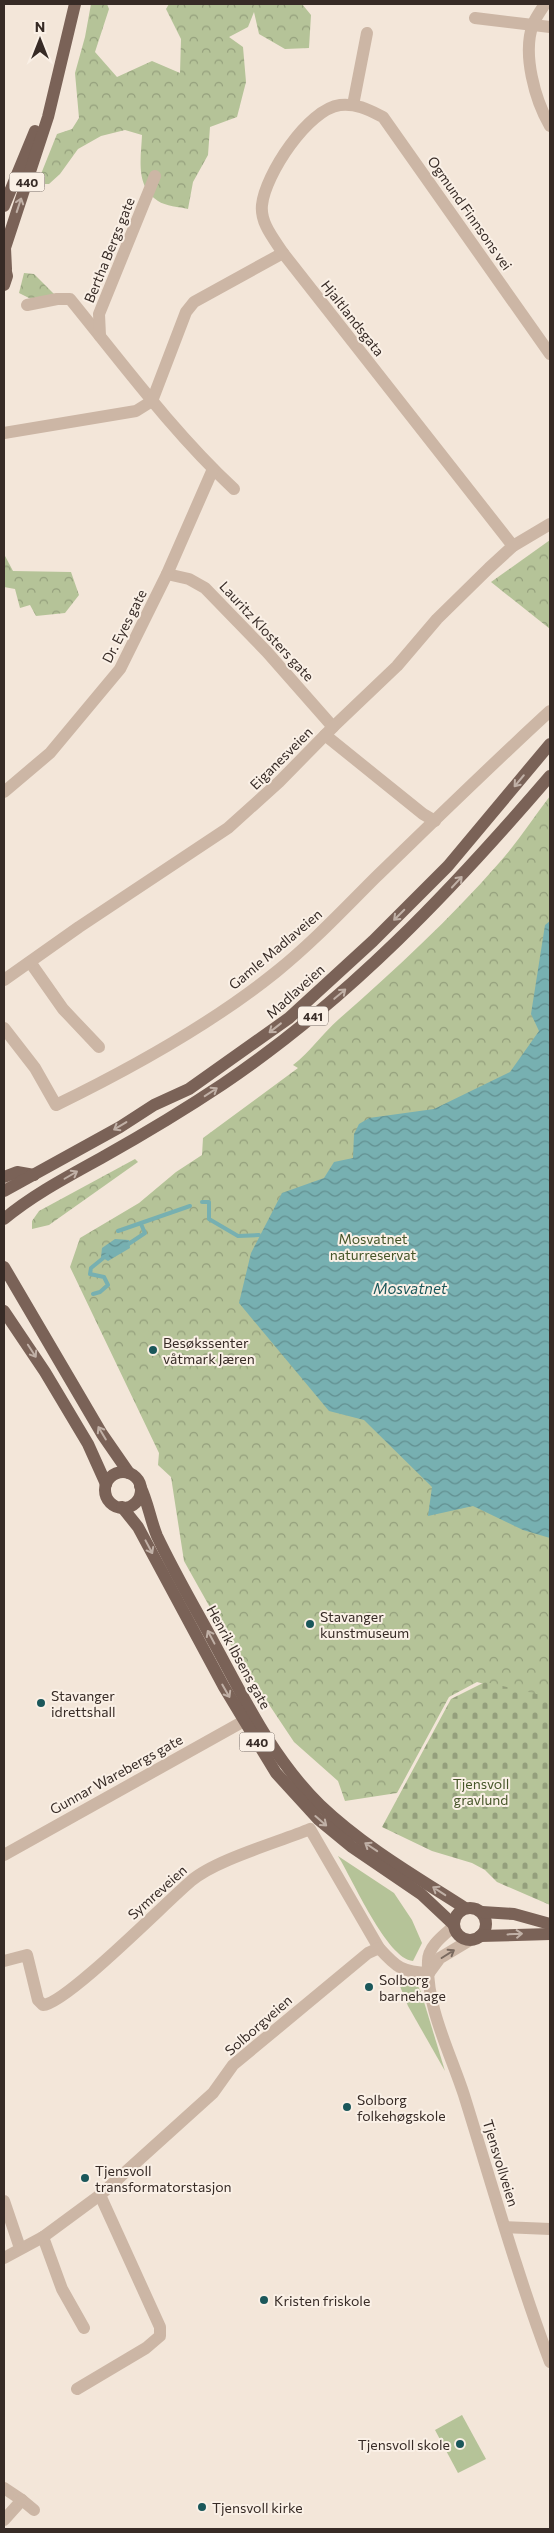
<svg xmlns="http://www.w3.org/2000/svg" width="554" height="2533" font-family="Commissioner,sans-serif">
  <style>
    .grass { fill: #b5c398 }
    .forest { fill: url(#forest-crowns) }
    .cemetery { fill: url(#cemetery-stones) }
    .water { fill: url(#water-waves) }
    .lines { fill: none; stroke-linecap: round; stroke-linejoin: round }
    .stream { stroke: #77b0b1; stroke-width: 4 }
    .minor { stroke: #ccb6a5; stroke-width: 12 }
    .major { stroke: #7a6257; stroke-width: 12 }
    .oneway { stroke: #c0b0a6 }
    .oneway2 { stroke: #7a6a5f }
    .poi-dot { fill: #1a575a; stroke: #faf0e6; stroke-width: 2 }
    .labels { text-anchor: middle; dominant-baseline: central; stroke-width: 4; stroke-linejoin: round; paint-order: stroke }
    .shield { fill: #faf0e6; stroke: #726660; stroke-width: 1 }
    .shield-label { font-size: 12px; font-weight: bold; fill: #372b26 }
    .street-label { font-size: 14px; fill: #372b26; stroke: #faf0e6 }
    .park-label { font-size: 14px; fill: #465629; stroke: #faf0e6 }
    .poi-label { font-size: 14px; fill: #372b26; stroke: #faf0e6; text-anchor: start }
    .water-label { font-size: 15px; font-style: italic; fill: #1a575a; stroke: #faf0e6 }
  </style>
  <defs>
    <pattern id="forest-crowns" width="20" height="18" patternUnits="userSpaceOnUse" patternTransform="scale(1.25)"><rect width="20" height="18" fill="#b5c398"/><path d="M2 6a3 3 0 1 1 6 0M12 15a3 3 0 1 1 6 0" fill="none" stroke="#949f7c"/></pattern>
    <pattern id="cemetery-stones" width="16" height="16" patternUnits="userSpaceOnUse" patternTransform="scale(1.25)"><rect width="16" height="16" fill="#b5c398"/><path d="M2 7V4a2 2 0 0 1 4 0v3zM10 15v-3a2 2 0 0 1 4 0v3z" fill="#949f7c"/></pattern>
    <pattern id="water-waves" width="16" height="10" patternUnits="userSpaceOnUse" patternTransform="scale(1.25)"><rect width="16" height="10" fill="#77b0b1"/><path d="M0 5q4-4 8 0t8 0" fill="none" stroke="#628f90"/></pattern>
  </defs>
  <rect width="100%" height="100%" fill="#f3e6d9"/>
  <g class="grass">
    <path d="M338 1856 394 1893 412 1920 422 1943 413 1961C387 1959 353 1880 338 1856Z"/>
    <polygon points="399,1976 415,1980 421,1992 445,2071 408,2006 397,1979"/>
    <polygon points="462,2415 486,2459 458,2473 435,2430"/>
  </g>
  <g class="forest">
    <path d="M91 4H107L109 9 95 52 117 77 152 61 180 73 181 39 166 9 169 4H302L311 15 309 48 285 49 259 34 254 12 248 27 229 37 243 47 246 82 237 117 210 127 208 155 193 182 188 209C180 207 165 206 158 201 135 186 141 159 142 135L125 130 101 136 78 149 60 174 49 184H37L57 134 72 129 79 118 75 73 85 37Z"/>
    <polygon points="24,273 34,274 56,296 33,300 19,293"/>
    <polygon points="550,540 550,629 491,582"/>
    <polygon points="4,554 13,571 71,572 79,595 65,613 36,616 30,605 20,608 15,589 4,587"/>
    <path d="M550 796V1702L477 1682 449 1697 397 1793 345 1801 338 1781 294 1742 240 1661 184 1561 171 1477 158 1465 159 1453 70 1267 80 1238 139 1203 176 1172 202 1155 203 1138 298 1068 293 1065C310 1052 322 1034 339 1019 395 970 450 919 499 863 518 842 533 818 550 796Z"/>
    <polygon points="135,1159 138,1162 49,1225 32,1229 32,1221 39,1211"/>
  </g>
  <polygon class="cemetery" points="485,1682 550,1697 550,1905 497,1882 485,1870 472,1863 432,1851 382,1827 451,1699"/>
  <g class="water">
    <polygon points="550,921 550,1538 523,1530 473,1506 428,1516 432,1487 364,1420 329,1411 239,1303 251,1253 282,1193 324,1178 334,1162 353,1158 354,1134 359,1124 369,1118 434,1109 510,1072 539,1031 531,1014 545,925"/>
    <polygon points="115,1239 129,1240 130,1248 108,1261 101,1257 102,1248"/>
  </g>
  <g class="lines">
    <g class="stream">
      <polyline points="202,1202 209,1202 209,1219 238,1236 259,1235"/>
      <polyline points="118,1231 190,1206"/>
      <polyline points="127,1245 145,1233 141,1224"/>
      <polyline points="93,1294 100,1292 108,1285 104,1277 90,1274 91,1268 107,1255"/>
    </g>
    <g class="minor">
      <path d="M545 4C541 10 536 17 533 24 522 54 535 100 550 126"/>
      <polyline points="475,18 550,27"/>
      <polyline points="353,105 367,33"/>
      <path d="M27 305 57 299H70C123 364 173 432 234 489"/>
      <polyline points="100,336 99,314 155,176"/>
      <polyline points="4,433 136,411 152,401 186,312 194,302 283,253"/>
      <path d="M513 546 283 253C274 239 260 223 262 205 265 175 308 109 340 105 356 103 369 110 383 117L550 354"/>
      <polyline points="167,574 189,579 205,588 267,652 333,727"/>
      <polyline points="325,735 423,814 435,821"/>
      <polyline points="4,792 50,753 120,669 167,574 213,469"/>
      <polyline points="30,962 63,1009 99,1047"/>
      <polyline points="4,980 79,927 228,828 279,782 333,727 397,666 437,619 489,568 513,546 550,524"/>
      <path d="M4 1028 35 1068 56 1105C132 1068 210 1025 276 972 312 943 343 910 375 878 433 822 491 765 550 711"/>
      <polyline points="4,1855 244,1721"/>
      <path d="M454 1926C444 1935 428 1946 428 1961 426 2007 450 2052 464 2095 492 2185 517 2274 550 2362"/>
      <path d="M4 1961 27 1955 38 2000 43 2005C66 2004 166 1902 191 1881 215 1860 279 1842 310 1829L379 1948"/>
      <polyline points="429,1973 440,1958 470,1940"/>
      <polyline points="4,2201 20,2248"/>
      <polyline points="505,2227 550,2229"/>
      <polyline points="43,2237 62,2289 84,2328"/>
      <path d="M4 2258 43 2237 100 2195 213 2093 233 2065 368 1953 379 1948C397 1968 402 1972 429 1973"/>
      <polyline points="77,2389 146,2348 160,2336 160,2327 100,2195"/>
      <polyline points="4,2488 22,2500 4,2520"/>
      <polyline points="22,2500 34,2510"/>
    </g>
    <g class="major">
      <polyline points="4,206 35,131"/>
      <polyline points="4,264 7,276 4,285"/>
      <polyline points="6,269 5,248 48,117 75,4"/>
      <polyline points="4,1177 17,1172 34,1175"/>
      <polyline points="4,1191 120,1127 154,1105 189,1089 289,1018 373,941 448,866 550,744"/>
      <path d="M4 1219C34 1194 69 1176 103 1157 144 1134 184 1110 223 1084 349 999 452 890 550 776"/>
      <polyline points="4,1267 102,1434 129,1473"/>
      <polyline points="4,1311 45,1372 88,1444 106,1484"/>
      <circle cx="123" cy="1490" r="18"/>
      <path d="M140 1486C148 1502 150 1519 157 1536 174 1572 195 1608 214 1643 245 1700 273 1759 320 1805 363 1846 415 1876 465 1908"/>
      <polyline points="122,1507 138,1527 224,1687 276,1773 318,1819 352,1847 421,1894 454,1925"/>
      <circle cx="470" cy="1924" r="16"/>
      <polyline points="482,1912 514,1914 550,1924"/>
      <polyline points="480,1936 550,1934"/>
    </g>
  </g>
  <defs><path id="oneway-shaft" d="M-6 0H5M1.5-3L5.5 0L1.5 3" fill="none" stroke-width="1.6" stroke-linecap="round" stroke-linejoin="round" transform="scale(1.25)"/></defs>
  <g class="oneway">
    <use href="#oneway-shaft" transform="translate(19 205) rotate(-72)"/>
    <use href="#oneway-shaft" transform="translate(519 781) rotate(130)"/>
    <use href="#oneway-shaft" transform="translate(457 882) rotate(-47)"/>
    <use href="#oneway-shaft" transform="translate(399 915) rotate(135)"/>
    <use href="#oneway-shaft" transform="translate(340 994) rotate(-40)"/>
    <use href="#oneway-shaft" transform="translate(275 1028) rotate(142)"/>
    <use href="#oneway-shaft" transform="translate(211 1092) rotate(-33)"/>
    <use href="#oneway-shaft" transform="translate(120 1126) rotate(149)"/>
    <use href="#oneway-shaft" transform="translate(71 1175) rotate(-30)"/>
    <use href="#oneway-shaft" transform="translate(32 1351) rotate(57)"/>
    <use href="#oneway-shaft" transform="translate(102 1433) rotate(-121)"/>
    <use href="#oneway-shaft" transform="translate(149 1547) rotate(62)"/>
    <use href="#oneway-shaft" transform="translate(211 1637) rotate(-118)"/>
    <use href="#oneway-shaft" transform="translate(226 1691) rotate(60)"/>
    <use href="#oneway-shaft" transform="translate(321 1821) rotate(41)"/>
    <use href="#oneway-shaft" transform="translate(371 1847) rotate(-146)"/>
    <use href="#oneway-shaft" transform="translate(439 1891) rotate(-147)"/>
    <use href="#oneway-shaft" transform="translate(515 1934) rotate(-3)"/>
  </g>
  <use class="oneway2" href="#oneway-shaft" transform="translate(448 1954) rotate(-32)"/>
  <g class="poi-dot">
    <circle cx="153" cy="1350" r="5"/>
    <circle cx="310" cy="1624" r="5"/>
    <circle cx="41" cy="1703" r="5"/>
    <circle cx="369" cy="1987" r="5"/>
    <circle cx="347" cy="2107" r="5"/>
    <circle cx="85" cy="2178" r="5"/>
    <circle cx="264" cy="2300" r="5"/>
    <circle cx="460" cy="2444" r="5"/>
    <circle cx="202" cy="2507" r="5"/>
  </g>
  <g class="labels">
    <g class="shield">
      <rect x="9.5" y="172.5" width="35" height="19" rx="4"/>
      <rect x="298" y="1006.5" width="30" height="19" rx="4"/>
      <rect x="239.5" y="1732.5" width="35" height="19" rx="4"/>
    </g>
    <g class="shield-label">
      <text x="27" y="182">440</text>
      <text x="313" y="1016">441</text>
      <text x="257" y="1742">440</text>
    </g>
    <g class="street-label">
      <text transform="translate(470 213) rotate(55)">Ogmund Finnsons vei</text>
      <text transform="translate(109 250) rotate(-68)">Bertha Bergs gate</text>
      <text transform="translate(353 318) rotate(52)">Hjaltlandsgata</text>
      <text transform="translate(124 626) rotate(-63)">Dr. Eyes gate</text>
      <text transform="translate(267 631) rotate(47)">Lauritz Klosters gate</text>
      <text transform="translate(281 758) rotate(-45)">Eiganesveien</text>
      <text transform="translate(275 949) rotate(-40)">Gamle Madlaveien</text>
      <text transform="translate(295 991) rotate(-42)">Madlaveien</text>
      <text transform="translate(239 1657) rotate(61)">Henrik Ibsens gate</text>
      <text transform="translate(116 1774) rotate(-29)">Gunnar Warebergs gate</text>
      <text transform="translate(157 1892) rotate(-42)">Symreveien</text>
      <text transform="translate(258 2025) rotate(-41)">Solborgveien</text>
      <text transform="translate(501 2163) rotate(73)">Tjensvollveien</text>
    </g>
    <g class="park-label">
      <text x="373" y="1238">Mosvatnet<tspan x="373" dy="16">naturreservat</tspan></text>
      <text x="481" y="1783">Tjensvoll<tspan x="481" dy="16">gravlund</tspan></text>
    </g>
    <g class="poi-label">
      <text x="163" y="1342">Besøkssenter<tspan x="163" dy="16">våtmark Jæren</tspan></text>
      <text x="320" y="1616">Stavanger<tspan x="320" dy="16">kunstmuseum</tspan></text>
      <text x="51" y="1695">Stavanger<tspan x="51" dy="16">idrettshall</tspan></text>
      <text x="379" y="1979">Solborg<tspan x="379" dy="16">barnehage</tspan></text>
      <text x="357" y="2099">Solborg<tspan x="357" dy="16">folkehøgskole</tspan></text>
      <text x="95" y="2170">Tjensvoll<tspan x="95" dy="16">transformatorstasjon</tspan></text>
      <text x="274" y="2300">Kristen friskole</text>
      <text x="450" y="2444" text-anchor="end">Tjensvoll skole</text>
      <text x="212" y="2507">Tjensvoll kirke</text>
    </g>
    <g class="water-label">
      <text x="410" y="1288">Mosvatnet</text>
    </g>
  </g>
  <rect width="554" height="2533" fill="none" stroke="#372b26" stroke-width="10"/>
  <g transform="translate(40 40)" stroke="#faf0e6" stroke-width="4" paint-order="stroke">
  <path d="M0-4L9 19L0 12L-9 19Z" fill="#372b26"/>
  <text y="-8" font-size="14" font-weight="bold" text-anchor="middle" fill="#372b26">N</text>
  </g>
</svg>
